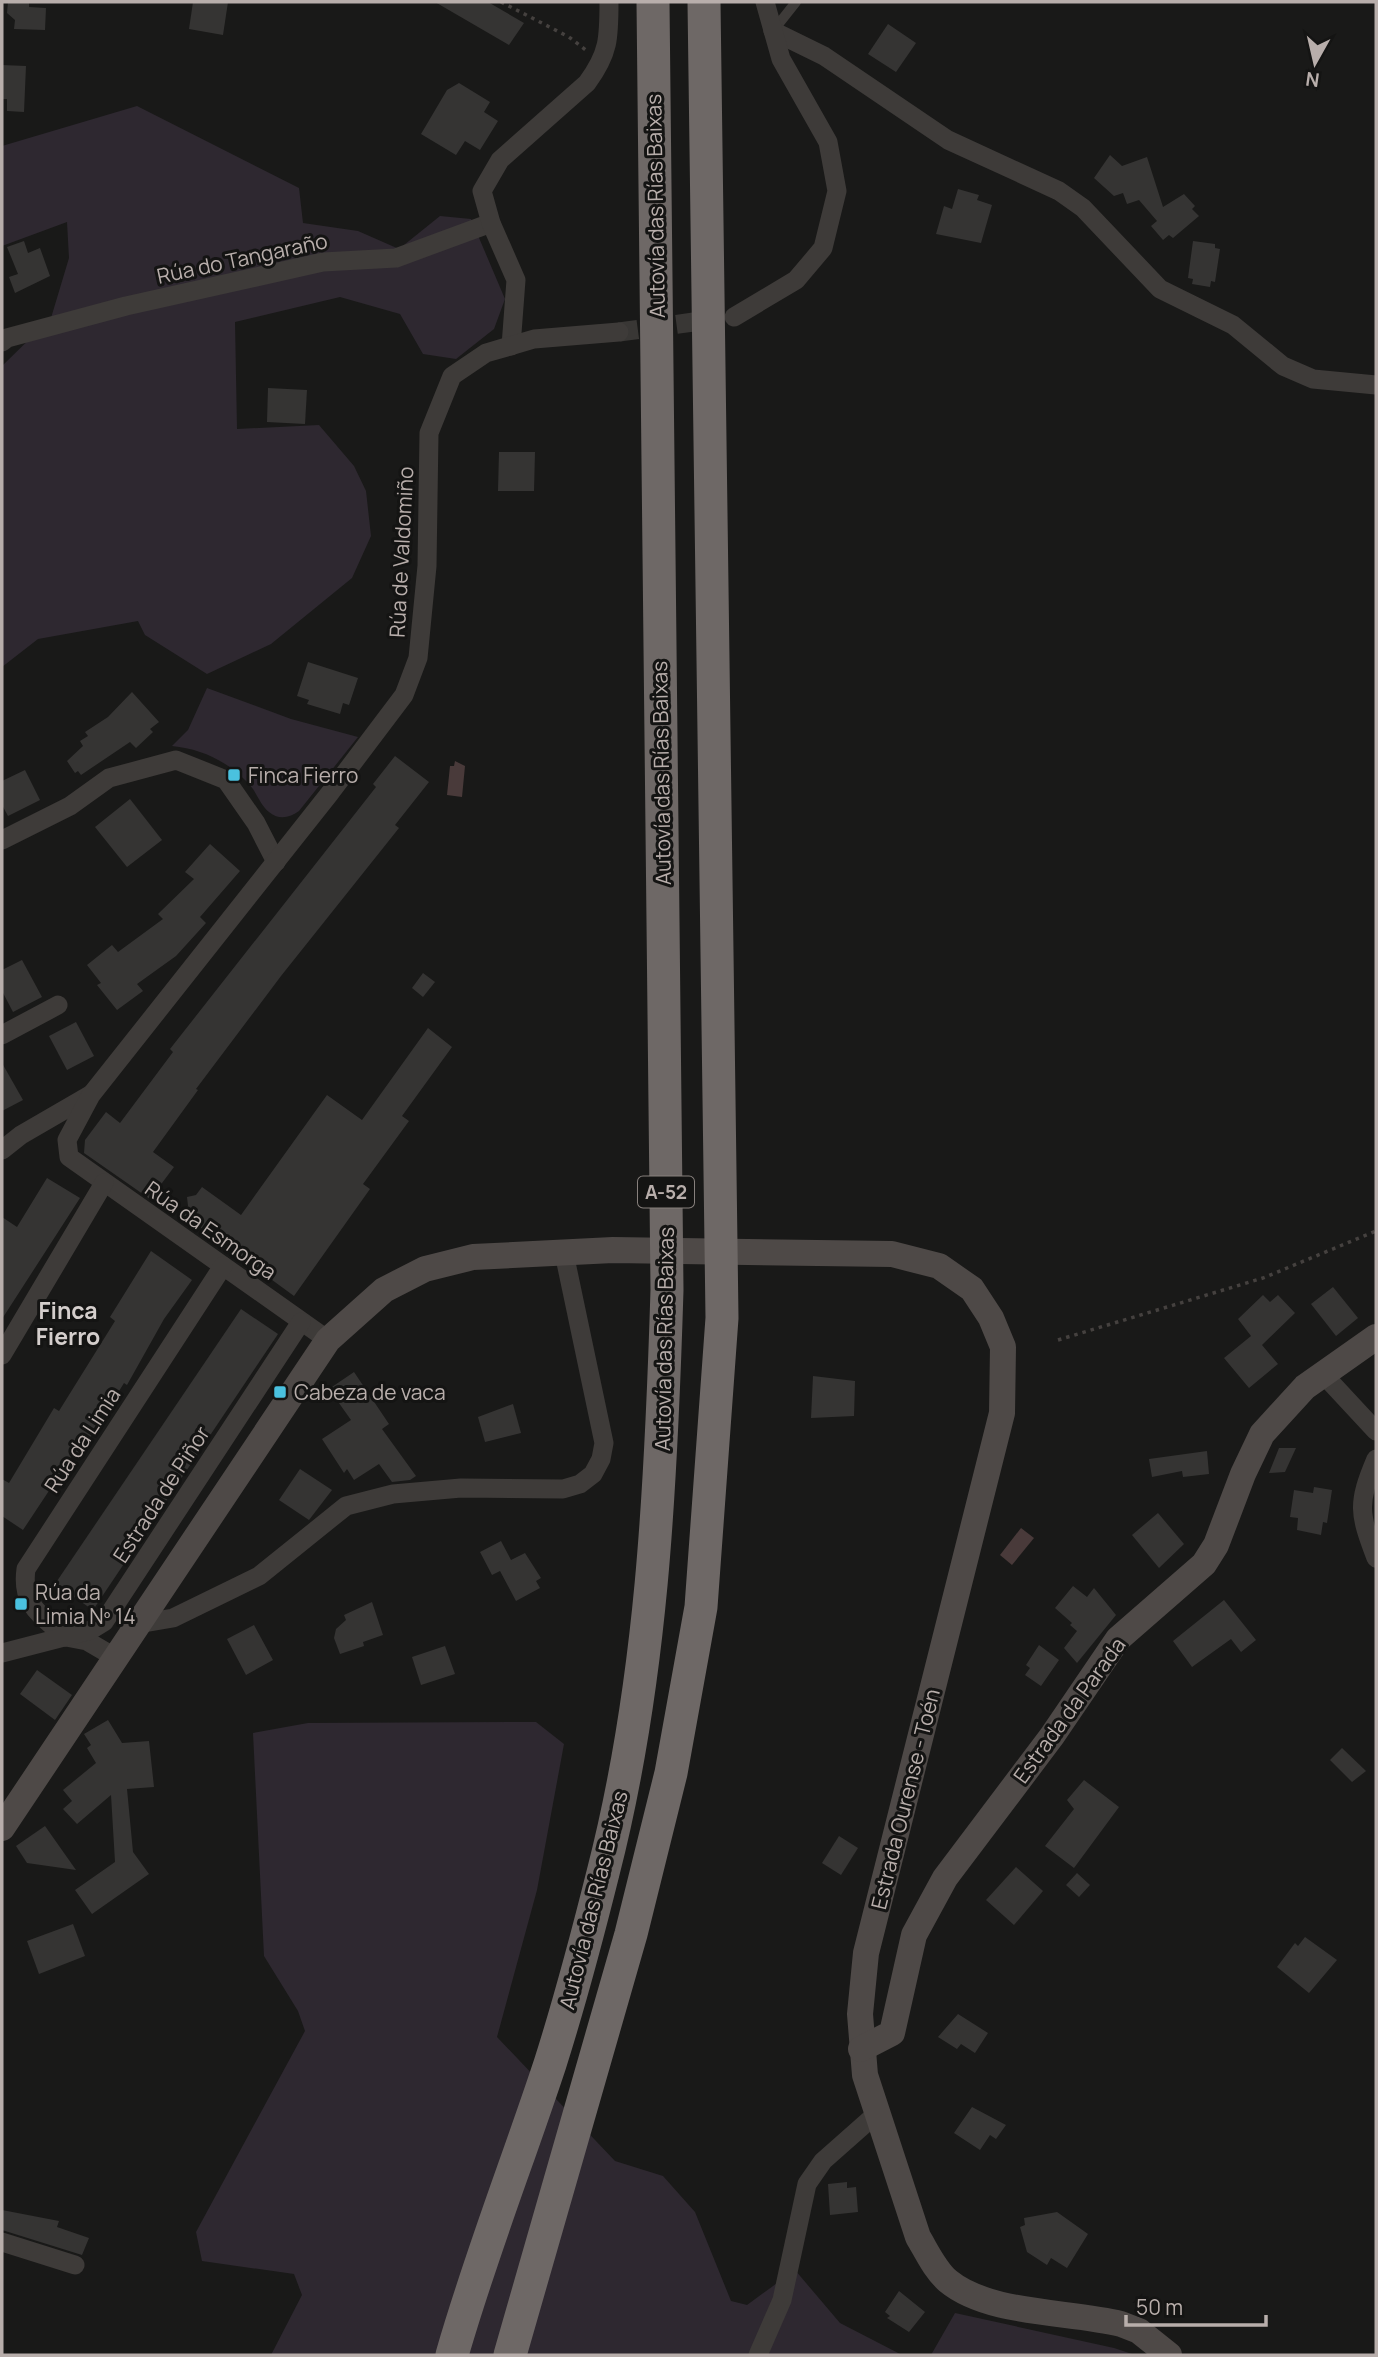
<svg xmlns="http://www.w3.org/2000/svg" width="1378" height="2357" font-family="Manrope,sans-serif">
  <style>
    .green { fill: #2e2830 }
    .water { fill: #493a3a }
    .building { fill: #353433 }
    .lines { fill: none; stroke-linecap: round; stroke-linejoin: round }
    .street-tunnel { stroke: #393735; stroke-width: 19; stroke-dasharray: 19 10; stroke-linecap: butt }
    .path { stroke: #45413f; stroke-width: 3.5; stroke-dasharray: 3.5 5; stroke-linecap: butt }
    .lane { stroke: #3e3b39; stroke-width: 10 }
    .street { stroke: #3e3b39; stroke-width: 19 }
    .secondary { stroke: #4e4947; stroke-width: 26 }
    .highway { stroke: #6e6866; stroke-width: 33 }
    .poi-dot { fill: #4ac1df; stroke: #141413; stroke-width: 2.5 }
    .labels { text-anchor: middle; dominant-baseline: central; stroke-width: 6; stroke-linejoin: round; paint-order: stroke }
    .shield { fill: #141413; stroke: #87807d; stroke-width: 2 }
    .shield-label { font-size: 19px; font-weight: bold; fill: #b8aeab }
    .street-label { font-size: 21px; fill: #b8aeab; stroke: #141413 }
    .poi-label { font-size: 21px; fill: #b8aeab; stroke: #141413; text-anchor: start }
    .neighbourhood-label { font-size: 23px; font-weight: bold; fill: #d4cecc; stroke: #141413 }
  </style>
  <rect width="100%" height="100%" fill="#191918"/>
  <g class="green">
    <polygon points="137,106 299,188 303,223 358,231 399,249 440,216 471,219 505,299 494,329 456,359 423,354 400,314 340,297 235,322 237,429 319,425 354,466 366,491 371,536 352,578 271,644 207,674 145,635 138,621 38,639 2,667 2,366 51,318 69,258 67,222 2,246 2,146"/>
    <path d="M207 688 291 719 358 737 299 811C290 818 278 820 269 812 262 806 258 797 253 789 233 764 204 749 172 746L188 730Z"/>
    <polygon points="536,1722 564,1744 537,1890 497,2037 615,2161 663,2176 695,2212 731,2301 747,2305 795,2270 840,2323 902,2355 271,2355 302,2295 294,2274 202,2261 196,2232 305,2031 298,2011 264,1956 253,1733 308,1723"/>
    <polygon points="955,2313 1114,2348 1135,2355 931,2355"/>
  </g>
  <g class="water">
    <polygon points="455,761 465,766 462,797 447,795 450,766 454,766"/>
    <polygon points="1021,1528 1034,1538 1012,1565 1000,1555"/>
  </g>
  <g class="building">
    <polygon points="8,2 29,2 29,7 46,8 45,30 14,29 15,20 7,13"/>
    <polygon points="193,2 228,2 223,35 189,29"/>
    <polygon points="435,2 488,2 524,23 509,45"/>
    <polygon points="888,24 916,43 896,72 868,54"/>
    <polygon points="2,65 26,66 24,112 7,111 7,99 2,99"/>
    <polygon points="459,83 490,102 484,112 498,121 480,150 465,141 456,155 421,134 447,90"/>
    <polygon points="1110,155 1122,166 1147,157 1163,207 1184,194 1195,206 1192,209 1199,216 1173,238 1169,235 1163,240 1151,226 1157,221 1139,200 1127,204 1123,193 1114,196 1094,178"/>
    <polygon points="958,189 979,195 977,200 992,205 981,243 936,234 944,206 952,209"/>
    <polygon points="24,241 28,253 40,248 50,276 15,293 9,277 18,274 7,247"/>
    <polygon points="1193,241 1215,244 1215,248 1220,249 1215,282 1211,281 1210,287 1192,284 1193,279 1188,278"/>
    <polygon points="268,388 307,390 305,424 267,422"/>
    <polygon points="499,452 535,452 534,491 498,491"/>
    <polygon points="308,662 358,678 349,705 343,703 340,714 307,704 309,700 297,696"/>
    <polygon points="132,692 159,722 150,729 153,732 136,748 130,742 81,775 78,771 75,773 67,761 83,746 80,741 88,736 85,732 108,717"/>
    <polygon points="395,756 429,782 395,825 399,828 281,976 196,1089 198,1090 153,1152 174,1167 150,1199 84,1153 85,1140 106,1112 120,1123 173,1052 170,1049 376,787 373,784"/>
    <polygon points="25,770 40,800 8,816 2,805 2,781"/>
    <polygon points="130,799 162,840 127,867 95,827"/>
    <polygon points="210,844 240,871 200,917 206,923 176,956 137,984 143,991 117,1010 97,985 101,983 87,965 112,945 118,952 163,919 158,914 194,879 185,872"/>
    <polygon points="22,960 42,997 13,1012 2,991 2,970"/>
    <polygon points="423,973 435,982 423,997 412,988"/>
    <polygon points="76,1022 94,1056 67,1070 49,1036"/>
    <polygon points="428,1028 452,1047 402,1116 409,1121 363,1184 370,1189 294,1296 182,1214 188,1206 187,1197 196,1195 202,1187 241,1215 327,1095 362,1120"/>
    <polygon points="2,1063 23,1100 2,1111"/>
    <polygon points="47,1178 80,1198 2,1319 2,1217 17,1227"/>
    <polygon points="151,1251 192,1280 164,1319 127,1385 124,1383 77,1459 72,1456 23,1530 2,1516 2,1479 9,1483 54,1408 59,1411 115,1321 110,1317"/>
    <polygon points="1333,1287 1358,1318 1336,1336 1311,1304"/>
    <polygon points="1263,1295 1270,1302 1278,1295 1295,1313 1262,1345 1278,1364 1249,1388 1224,1358 1251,1336 1238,1319"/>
    <polygon points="241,1309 278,1334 93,1610 55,1584"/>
    <polygon points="354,1372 389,1424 382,1429 416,1476 410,1480 392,1482 379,1464 354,1480 347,1469 344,1473 322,1439 351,1420 329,1389"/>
    <polygon points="813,1376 855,1381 854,1416 811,1418"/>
    <polygon points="513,1404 521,1433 485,1442 478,1417"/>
    <polygon points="1279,1448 1296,1448 1285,1472 1269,1473"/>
    <polygon points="1207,1451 1209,1474 1183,1477 1182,1471 1152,1477 1149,1459"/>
    <polygon points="300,1469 332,1490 309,1520 279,1500"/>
    <polygon points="1314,1487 1332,1490 1327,1523 1323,1522 1321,1535 1297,1530 1298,1518 1290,1517 1294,1490 1313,1493"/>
    <polygon points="1158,1513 1184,1544 1159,1568 1132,1535"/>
    <polygon points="501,1541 511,1560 525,1553 541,1578 536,1581 540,1588 516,1601 500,1571 492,1575 480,1552"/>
    <polygon points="1073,1586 1087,1597 1094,1588 1116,1615 1077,1663 1064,1648 1077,1631 1070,1625 1072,1623 1055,1608"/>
    <polygon points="1224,1600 1256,1640 1241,1652 1231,1639 1192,1667 1173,1641"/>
    <polygon points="372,1602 383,1635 363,1642 364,1646 340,1654 334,1638 336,1629 346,1620 344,1615"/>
    <polygon points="254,1625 273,1660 246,1675 227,1639"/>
    <polygon points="1039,1645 1059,1660 1041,1686 1025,1675 1030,1668 1026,1665"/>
    <polygon points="445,1646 455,1674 421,1685 412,1657"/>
    <polygon points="37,1670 72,1695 55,1720 20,1694"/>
    <polygon points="108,1720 122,1743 149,1741 154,1787 127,1789 133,1852 149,1874 92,1914 75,1890 115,1862 111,1795 77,1824 63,1809 72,1801 63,1790 96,1763 87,1748 91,1745 84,1734"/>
    <polygon points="1342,1748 1366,1771 1352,1782 1330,1760"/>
    <polygon points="1084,1780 1119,1807 1074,1868 1045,1846 1074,1809 1067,1800"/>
    <polygon points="45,1826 76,1870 27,1863 16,1846"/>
    <polygon points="839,1836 858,1848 841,1875 822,1863"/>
    <polygon points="1016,1867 1043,1891 1014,1925 986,1900"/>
    <polygon points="1077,1873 1090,1885 1079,1897 1066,1885"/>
    <polygon points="73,1924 85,1956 39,1974 27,1941"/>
    <polygon points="1305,1937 1337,1960 1309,1993 1277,1967 1295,1943 1298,1946"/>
    <polygon points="958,2014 988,2033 975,2053 961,2044 957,2049 938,2037"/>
    <polygon points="972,2107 1006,2125 996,2139 990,2135 980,2150 954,2133"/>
    <polygon points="847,2182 847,2188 856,2187 858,2212 830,2215 828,2184"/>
    <polygon points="2,2210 59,2221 57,2227 89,2238 82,2255 2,2230"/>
    <polygon points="1057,2212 1088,2234 1067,2268 1051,2258 1047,2265 1027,2252 1020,2227 1025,2225 1024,2218"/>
    <polygon points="899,2291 925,2312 909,2332 887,2318 890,2316 885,2312"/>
  </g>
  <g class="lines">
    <polyline class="street-tunnel" points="619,332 716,319"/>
    <g class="path">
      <polyline points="501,2 569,37 587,51"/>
      <polyline points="1058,1340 1263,1278 1376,1231"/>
    </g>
    <polyline class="lane" points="773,31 796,2"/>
    <g class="street">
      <polyline points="773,31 824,56 948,140 1059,191 1083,208 1160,289 1233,325 1283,366 1313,379 1376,385"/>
      <polyline points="734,317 796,280 823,248 837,191 828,142 781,59 765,2"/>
      <polyline points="2,342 7,338 126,306 323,262 396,258 491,223"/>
      <path d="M511 346 516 280 491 223 482 191 500 160 587 83C609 53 609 38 609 2"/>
      <polyline points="2,840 70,806 109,778 176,760 226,780 256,823 276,862"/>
      <polyline points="2,1035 58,1005"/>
      <polyline points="2,1150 21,1135 90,1095"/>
      <polyline points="328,1340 69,1157 67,1140 91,1095 330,793 404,695 418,658 427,566 429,433 452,376 486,353 534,339 619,332"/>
      <polyline points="2,1355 104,1183"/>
      <polyline points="1323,1374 1376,1431"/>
      <path d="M1376 1459C1357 1504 1359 1513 1376 1558"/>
      <polyline points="138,1624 173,1618 259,1576 346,1506 393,1494 461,1488 563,1489 580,1484 593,1474 601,1459 604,1443 564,1253"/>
      <path d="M65 1637C40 1614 21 1605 26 1569L223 1266"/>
      <polyline points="66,1637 87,1641 116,1658"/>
      <polyline points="2,1653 91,1630 104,1622 301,1322"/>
      <polyline points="2,2242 75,2265"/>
      <polyline points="758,2355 782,2300 807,2184 823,2161 875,2115"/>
    </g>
    <g class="secondary">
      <path d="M2 1828 328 1340 384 1290 425 1269 473 1257 613 1250 892 1254 939 1266 972 1289 991 1318 1003 1347 1002 1413 866 1953 860 2014 865 2075 918 2237C927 2252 935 2270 948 2281 989 2315 1070 2311 1121 2324L1139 2331 1169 2355"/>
      <polyline points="861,2049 892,2033 914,1935 945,1878 1052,1736 1118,1639 1204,1564 1216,1545 1243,1474 1262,1434 1305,1387 1376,1337"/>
    </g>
    <g class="highway">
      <path d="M452 2355C480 2257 518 2161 550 2064 570 2001 587 1937 603 1873 652 1683 661 1486 667 1290L653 2"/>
      <polyline points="510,2355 631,1934 671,1773 701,1607 722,1318 704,2"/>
    </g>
  </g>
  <g class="poi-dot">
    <rect x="227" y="768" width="14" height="14" rx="3.5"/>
    <rect x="273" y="1385" width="14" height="14" rx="3.5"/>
    <rect x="14" y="1597" width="14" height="14" rx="3.5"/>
  </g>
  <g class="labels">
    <rect class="shield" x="638" y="1176.5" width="56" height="31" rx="5"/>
    <g class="shield-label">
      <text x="666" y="1192">A-52</text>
    </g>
    <g class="street-label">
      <text transform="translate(655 206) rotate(-91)">Autovía das Rías Baixas</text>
      <text transform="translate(242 258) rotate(-12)">Rúa do Tangaraño</text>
      <text transform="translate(401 552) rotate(-87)">Rúa de Valdomiño</text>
      <text transform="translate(661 773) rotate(-91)">Autovía das Rías Baixas</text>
      <text transform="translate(211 1230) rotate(35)">Rúa da Esmorga</text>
      <text transform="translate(664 1339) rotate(-89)">Autovía das Rías Baixas</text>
      <text transform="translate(82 1440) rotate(-57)">Rúa da Limia</text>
      <text transform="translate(161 1494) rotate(-57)">Estrada de Piñor</text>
      <text transform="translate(1069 1710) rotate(-54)">Estrada da Parada</text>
      <text transform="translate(905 1799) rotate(-76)">Estrada Ourense - Toén</text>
      <text transform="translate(593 1900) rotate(-76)">Autovía das Rías Baixas</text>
    </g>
    <g class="poi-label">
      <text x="248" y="775">Finca Fierro</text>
      <text x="294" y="1392">Cabeza de vaca</text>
      <text x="35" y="1592">Rúa da<tspan x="35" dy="24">Limia Nº 14</tspan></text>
    </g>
    <g class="neighbourhood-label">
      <text x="68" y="1310">Finca<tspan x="68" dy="26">Fierro</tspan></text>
    </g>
  </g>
  <rect width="1378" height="2357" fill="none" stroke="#b8aeab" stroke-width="7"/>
  <g transform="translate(1315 63) rotate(188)" stroke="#141413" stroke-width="5" paint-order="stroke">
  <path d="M0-5L12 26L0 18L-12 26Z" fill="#b8aeab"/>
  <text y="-10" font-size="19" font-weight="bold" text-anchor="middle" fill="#b8aeab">N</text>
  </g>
  <path d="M1126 2315v10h140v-10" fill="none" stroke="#b8aeab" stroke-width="3.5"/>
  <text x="1136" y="2315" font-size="21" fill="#b8aeab" stroke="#141413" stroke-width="5" paint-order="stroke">50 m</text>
</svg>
